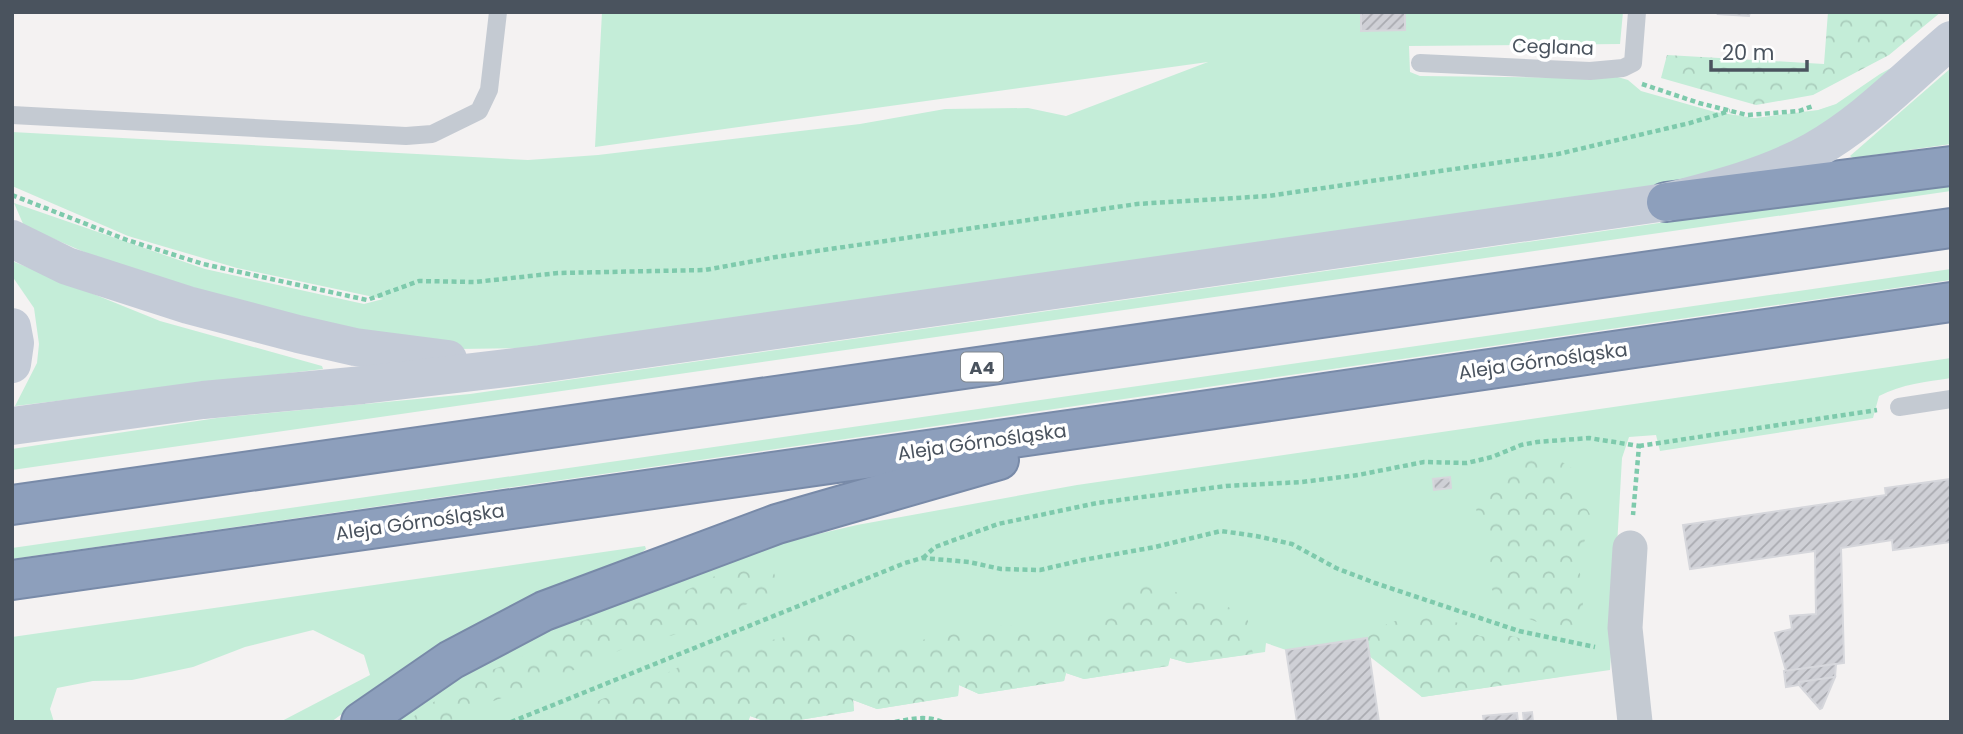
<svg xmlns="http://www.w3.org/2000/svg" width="1963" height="734" font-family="Poppins,sans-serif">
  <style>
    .green { fill: #c4edd8 }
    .forest { fill: url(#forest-crowns) }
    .building { fill: url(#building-hatch); stroke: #d6d7dc; stroke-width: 2 }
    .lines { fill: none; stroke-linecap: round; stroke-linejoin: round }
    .highway-casing { stroke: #788aa8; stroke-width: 42 }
    .path { stroke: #7ecaac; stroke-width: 4.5; stroke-dasharray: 5 3.5; stroke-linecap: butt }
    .lane { stroke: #c4cad2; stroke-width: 18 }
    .street { stroke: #c4cad2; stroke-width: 35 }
    .secondary { stroke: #c4cbd7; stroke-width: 38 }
    .highway { stroke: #8d9fbc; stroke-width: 38 }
    .labels { text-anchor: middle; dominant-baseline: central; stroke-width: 7; stroke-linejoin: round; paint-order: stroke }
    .shield { fill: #fff; stroke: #80878e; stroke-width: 2 }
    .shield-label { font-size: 18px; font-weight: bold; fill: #4a535e }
    .street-label { font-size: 19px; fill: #4a535e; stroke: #fff }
  </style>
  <defs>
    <pattern id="forest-crowns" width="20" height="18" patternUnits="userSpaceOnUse" patternTransform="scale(1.75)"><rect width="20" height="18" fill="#c4edd8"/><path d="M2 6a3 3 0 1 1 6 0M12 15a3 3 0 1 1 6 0" fill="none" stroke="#aacdbc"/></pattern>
    <pattern id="building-hatch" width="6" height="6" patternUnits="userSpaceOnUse" patternTransform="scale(1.75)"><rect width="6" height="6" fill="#cfd0d6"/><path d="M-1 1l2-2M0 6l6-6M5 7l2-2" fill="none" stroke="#aaabb1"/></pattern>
  </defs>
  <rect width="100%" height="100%" fill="#f4f2f2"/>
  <g class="green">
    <polygon points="602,12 1623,12 1620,44 1409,46 1410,72 1420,76 1592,78 1614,76 1628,80 1641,91 1715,112 1755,118 1818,110 1836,104 1880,74 1902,62 1805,142 1700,179 523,348 459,349 323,328 98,258 24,226 14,203 205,269 364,304 383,299 237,268 128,236 12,186 12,132 528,160 598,155 860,124 945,109 1028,108 1066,116 1208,62 595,147"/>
    <polygon points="1951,68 1951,144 1853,158 1850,156"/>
    <polygon points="1951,181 1951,191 12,470 12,449 217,418 470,394"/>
    <polygon points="12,261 160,321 322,366 323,369 15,406 37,363 39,344 34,308 12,276"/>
    <polygon points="1951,269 1951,280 12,559 12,548"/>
    <path d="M1951 358V378C1926 382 1902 384 1879 396L1873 418 1660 451 1656 435 1629 437 1622 458 1610 670 1422 697 1366 638 1286 650 1266 643 1265 652 1188 663 1170 658 1168 666 1084 679 1066 673 1064 681 979 694 959 685 958 696 877 709 853 700 854 711 787 722H767L750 716 748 722H389L489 659 591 609 775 544 857 525 1077 485Z"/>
    <polygon points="645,546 646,549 641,553 539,596 380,686 331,722 280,722 370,675 364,655 313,630 245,647 193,667 132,680 93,681 57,688 50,709 54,722 12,722 12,637"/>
  </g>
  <g class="forest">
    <polygon points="1828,12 1941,12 1889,55 1813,95 1756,105 1661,78 1667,55 1824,64"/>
    <path d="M1553 456 1573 469 1581 500 1590 514V527L1580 553 1579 567 1583 593V616C1579 622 1574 628 1567 630 1556 633 1547 625 1537 622 1522 616 1505 612 1496 597 1484 577 1490 560 1485 540 1482 528 1474 517 1477 504 1483 471 1525 458 1553 456Z"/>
    <path d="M753 563C771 564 774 567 777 585L772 593 745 605 730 616 689 631 630 646 541 684 488 703 453 722H406L446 693 484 673 517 660 580 622 634 602 671 598 719 574Z"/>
    <path d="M1144 585 1176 592 1189 602 1228 607 1246 616C1252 629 1250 641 1253 654L1188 663 1170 658 1168 666 1084 679 1066 673 1064 681 979 694 959 685 958 696 877 709 853 700 854 711 787 722H767L750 716 748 722H571L587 707 602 699 635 689 679 667 738 646 777 639 820 628H830L841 631 853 636 865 644 882 649 921 641 937 633 961 626 1017 625 1059 629 1082 627 1106 620 1118 612 1129 592Z"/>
    <path d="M1425 616C1437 618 1450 618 1462 625 1467 628 1474 634 1480 636 1488 638 1499 634 1507 635 1528 638 1549 654 1561 669L1559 677 1422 697 1369 656 1367 638C1388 620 1398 619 1425 616Z"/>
  </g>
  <g class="building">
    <polygon points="1361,12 1405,12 1405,30 1361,31"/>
    <polygon points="1719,12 1750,12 1749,16 1718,14"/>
    <polygon points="1450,477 1451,488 1434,490 1433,479"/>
    <polygon points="1951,479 1951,542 1893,550 1892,540 1841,548 1844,663 1786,671 1775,633 1792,629 1790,616 1816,614 1815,551 1690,569 1683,525 1886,495 1885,488"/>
    <polygon points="1367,638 1379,722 1297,722 1286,650"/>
    <polygon points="1836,664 1835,677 1799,682 1799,685 1786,687 1784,671"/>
    <polygon points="1835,677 1822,708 1820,709 1799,685 1799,682"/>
    <polygon points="1532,712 1533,722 1524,722 1523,713"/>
    <polygon points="1517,713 1518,722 1484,722 1483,716"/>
  </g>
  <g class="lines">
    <g class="highway-casing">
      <g id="highway">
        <polyline points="1666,202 1951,166"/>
        <polyline points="12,505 1951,228"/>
        <polyline points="12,580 1132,421 1951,302"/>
        <polyline points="361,722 451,660 544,611 777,524 999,460"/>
      </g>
    </g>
    <g class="path">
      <polyline points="1642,84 1699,103 1747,115 1799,111 1813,106"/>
      <polyline points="12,195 127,240 203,264 367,300 419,281 475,282 558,273 705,270 776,257 1137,204 1268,196 1558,154 1690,123 1730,111"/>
      <polyline points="1639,446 1877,410"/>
      <polyline points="923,558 935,547 998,524 1097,503 1226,486 1302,482 1358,475 1424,462 1467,463 1492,457 1521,445 1537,442 1589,438 1639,446 1633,515"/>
      <polyline points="511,722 905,563 922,558 969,562 1001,569 1040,570 1083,560 1155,547 1221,531 1256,536 1292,544 1336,568 1375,583 1519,631 1595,647"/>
      <path d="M895 722C910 719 927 715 942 722"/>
    </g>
    <g class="lane">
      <polyline points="1420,63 1590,71 1623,68 1633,63 1637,12"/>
      <polyline points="12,115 406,136 432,134 479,111 489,90 498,12"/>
      <polyline points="1899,407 1951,399"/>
    </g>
    <polyline class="street" points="1630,548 1625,628 1635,722"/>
    <g class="secondary">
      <polyline points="12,239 67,266 188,305 298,334 355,347 448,359"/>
      <polyline points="12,327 15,343 12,364"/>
      <path d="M12 426 203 400 363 385 540 364 1666 202C1717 189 1768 176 1813 151 1865 122 1906 78 1951 40"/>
    </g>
    <use href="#highway" class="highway"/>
  </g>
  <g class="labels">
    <rect class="shield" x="961" y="352.5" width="42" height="29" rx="5"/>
    <g class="shield-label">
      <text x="982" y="367">A4</text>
    </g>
    <g class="street-label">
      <text transform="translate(1553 47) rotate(2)">Ceglana</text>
      <text transform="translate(1543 361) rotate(-8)">Aleja Górnośląska</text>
      <text transform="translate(982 442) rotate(-8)">Aleja Górnośląska</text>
      <text transform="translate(420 522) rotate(-8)">Aleja Górnośląska</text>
    </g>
  </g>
  <rect width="1963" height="734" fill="none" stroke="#4a535e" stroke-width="28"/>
  <path d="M1711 60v10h96v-10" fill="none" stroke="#4a535e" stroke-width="3.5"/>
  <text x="1722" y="60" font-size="21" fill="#4a535e" stroke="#ffffff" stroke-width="5" paint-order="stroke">20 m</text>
</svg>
